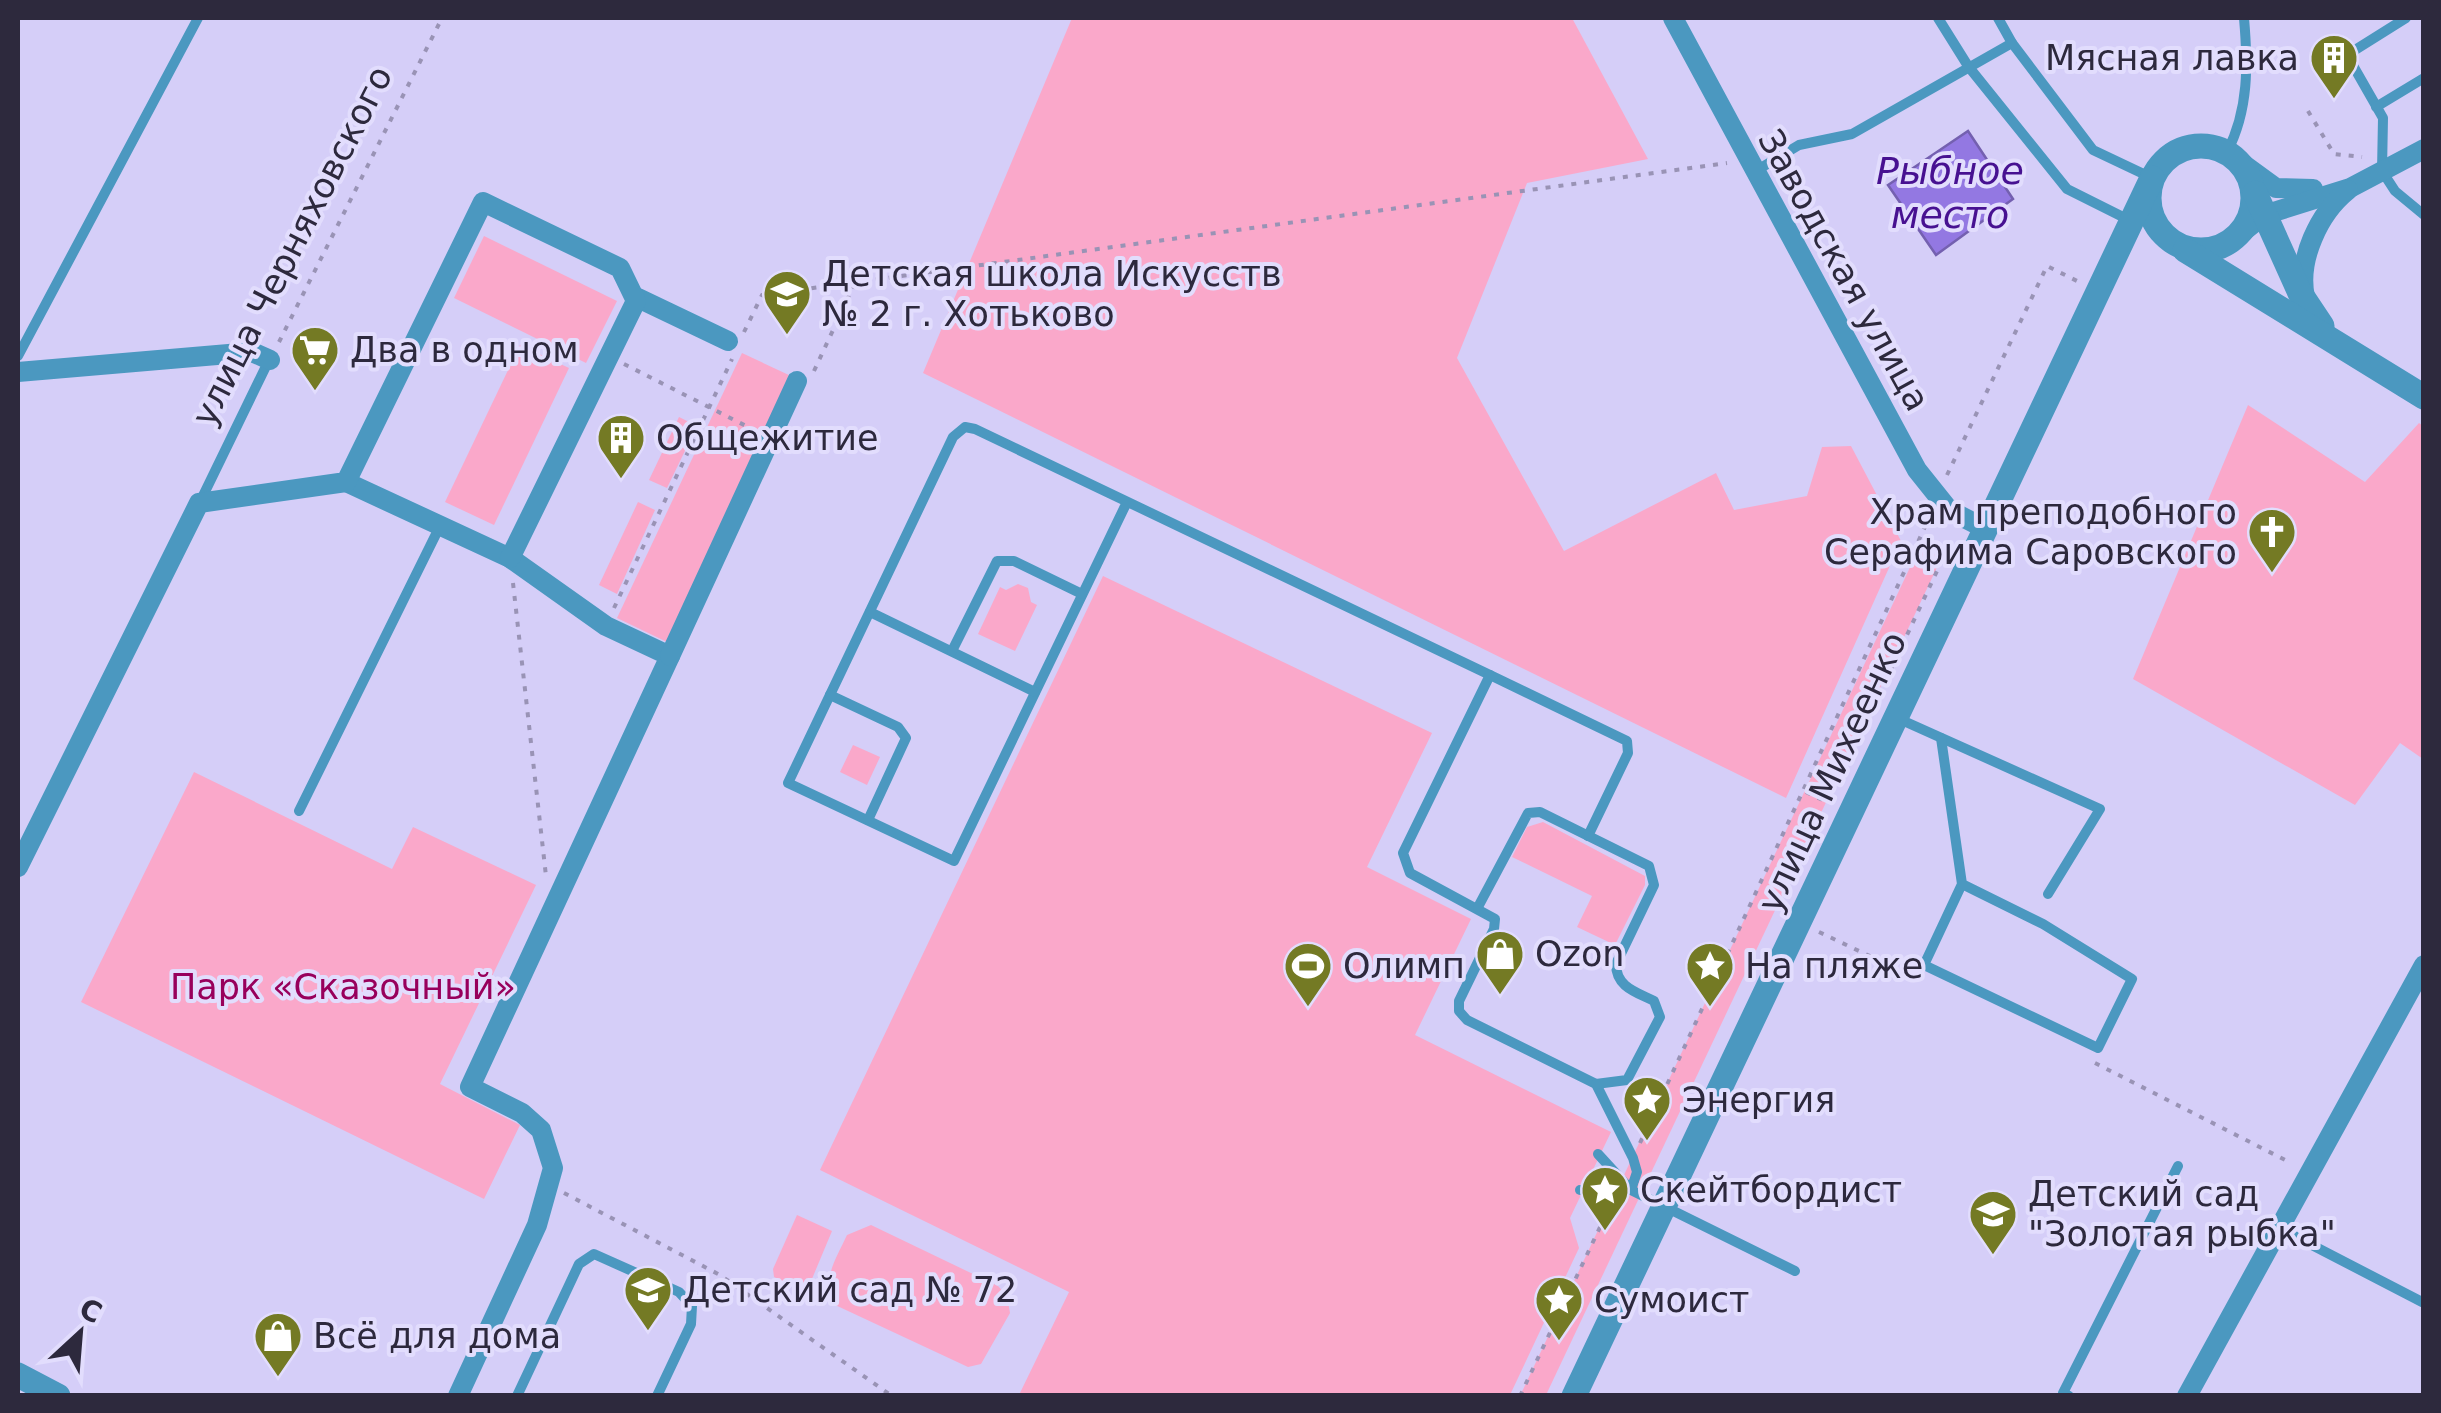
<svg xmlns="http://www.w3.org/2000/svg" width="2441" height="1413" font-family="'DejaVu Sans',sans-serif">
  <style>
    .green { fill: #faa8ca }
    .water { fill: #9378e2; stroke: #7460b0; stroke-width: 2.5 }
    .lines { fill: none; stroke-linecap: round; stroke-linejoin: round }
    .path { stroke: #9993b5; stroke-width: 4; stroke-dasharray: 5 8; stroke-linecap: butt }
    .service { stroke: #4b98c0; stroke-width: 10 }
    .minor { stroke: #4b98c0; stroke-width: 20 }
    .tertiary { stroke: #4b98c0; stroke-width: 25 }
    .labels { text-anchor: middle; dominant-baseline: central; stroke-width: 8; stroke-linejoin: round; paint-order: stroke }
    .poi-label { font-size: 35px; fill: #2d293d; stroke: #e2ddfd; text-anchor: start }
    .street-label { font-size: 35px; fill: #2d293d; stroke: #e2ddfd }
    .park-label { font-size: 35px; fill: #98005c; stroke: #e2ddfd }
    .water-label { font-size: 38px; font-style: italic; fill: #471191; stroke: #e2ddfd }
  </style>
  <rect width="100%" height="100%" fill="#d5cef8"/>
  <g class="green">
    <polygon points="1072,18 1572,18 1648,159 1527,183 1457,358 1564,551 1716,473 1734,510 1807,496 1822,447 1851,446 1901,541 1786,798 923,373"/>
    <polygon points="484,236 617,301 586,363 454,298"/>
    <polygon points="520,345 569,368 494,525 445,502"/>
    <polygon points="742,353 791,376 667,642 617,618"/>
    <polygon points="2248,405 2365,482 2419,423 2423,426 2423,759 2400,743 2355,805 2133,679"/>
    <polygon points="679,417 697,426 667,488 649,480"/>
    <polygon points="638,502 655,510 617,594 599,585"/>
    <polygon points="1921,544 1941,559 1546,1395 1520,1396"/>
    <polygon points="1103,576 1432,733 1367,867 1471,919 1415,1035 1611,1132 1570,1218 1579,1248 1510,1395 1019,1395 1069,1292 820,1170"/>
    <polygon points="1018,584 1028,588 1031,602 1037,605 1015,651 978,634 1000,587 1006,590"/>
    <polygon points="853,745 880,757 867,785 840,772"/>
    <polygon points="194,772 392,869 413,827 536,885 440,1084 520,1125 484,1199 81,1002"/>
    <polygon points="1543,822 1645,876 1645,885 1615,945 1577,927 1592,896 1512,857 1527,827"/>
    <polygon points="797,1215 832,1231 809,1286 800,1289 774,1277 773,1269"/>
    <path d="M871 1225 998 1286 1007 1296 1010 1313 981 1364 968 1367 833 1304C822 1278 836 1259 847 1235Z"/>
  </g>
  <polygon class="water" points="1968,131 2013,199 1936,255 1888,185"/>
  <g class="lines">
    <g class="path">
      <polyline points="2308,111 2334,154 2362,157"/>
      <polyline points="744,332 762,295 1727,163"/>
      <polyline points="279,342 442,18"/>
      <polyline points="624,364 754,430"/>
      <polyline points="814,371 854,285"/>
      <polyline points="1947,475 2047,266 2077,281"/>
      <polyline points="513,583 546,876"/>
      <polyline points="614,608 732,359"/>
      <polyline points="1841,776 1944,556 1922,540"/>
      <polyline points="1806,792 1829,803"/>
      <polyline points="1819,932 1914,977"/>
      <polyline points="2095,1063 2291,1163"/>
      <polyline points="1640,1143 1930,516"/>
      <polyline points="564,1193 720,1275 892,1396"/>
      <polyline points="1520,1396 1610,1206"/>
    </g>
    <g class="service">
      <polyline points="1938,18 1968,66 2067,189 2129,220"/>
      <polyline points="1998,18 2012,43"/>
      <polyline points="2406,18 2347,55 2383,118 2382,171 2395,191 2424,215"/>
      <polyline points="2376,107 2424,78"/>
      <path d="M2227 152C2249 110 2248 64 2244 18"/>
      <polyline points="1754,172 1799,145 1852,134 2012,43 2093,150 2150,177"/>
      <polyline points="18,356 198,18"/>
      <polyline points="200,502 269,360"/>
      <polyline points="1127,502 954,861 788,783 953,437 965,427 975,429 1490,675"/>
      <polyline points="870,612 1035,692"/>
      <polyline points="952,651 997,561 1014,561 1082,594"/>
      <polyline points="830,695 898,727 906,738 868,820"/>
      <polyline points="1897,718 2100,809 2048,894"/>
      <polyline points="1941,738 1962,884 1924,965 2098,1048 2132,979 2043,924 1962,884"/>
      <polyline points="299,811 440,526"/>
      <polyline points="1588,836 1628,753 1627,741 1490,675 1403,853 1410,873 1495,919 1494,929 1459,1001 1459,1011 1467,1020 1596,1084 1633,1158 1637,1172 1631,1190"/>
      <path d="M1478 907 1528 813 1540 812 1649 866 1654 885 1616 964C1616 987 1636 992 1654 1001L1660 1017 1627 1080 1596 1084"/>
      <polyline points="1598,1154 1631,1190 1795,1271"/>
      <polyline points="1580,1190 1629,1190"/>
      <polyline points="2279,1228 2424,1303"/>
      <polyline points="517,1396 579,1264 594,1254 679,1292 692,1306 691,1324 657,1396"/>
      <polyline points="2069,1396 2063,1393 2178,1166"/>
    </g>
    <g class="minor">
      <polyline points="1673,18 1917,470 1949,510 1986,529"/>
      <polyline points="2239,161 2276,188 2313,189"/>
      <polyline points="2239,235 2264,215 2350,188 2424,149"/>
      <path d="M2305 297C2297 260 2319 213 2348 190"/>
      <polyline points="636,301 638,298 728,341"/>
      <polyline points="18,372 252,352 270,360"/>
      <polyline points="346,482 510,558 606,626 670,656 470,1087 522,1113 541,1130 553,1168 537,1225 458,1396"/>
      <polyline points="670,656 797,381"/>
      <polyline points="18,867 199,503 346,482 483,202 620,268 636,301 510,558"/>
      <polyline points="2187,1396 2424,965"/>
    </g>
    <g class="tertiary">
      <circle cx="2201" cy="198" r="52"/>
      <polyline points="2255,193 2300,293 2322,326"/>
      <polyline points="2185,250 2424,397"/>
      <polyline points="18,1375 58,1396"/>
      <polyline points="1574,1396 2152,178"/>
    </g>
  </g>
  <defs>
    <g id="building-pin" transform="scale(2.5)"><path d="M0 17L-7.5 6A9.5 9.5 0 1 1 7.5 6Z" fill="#747a24" stroke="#e2ddfd"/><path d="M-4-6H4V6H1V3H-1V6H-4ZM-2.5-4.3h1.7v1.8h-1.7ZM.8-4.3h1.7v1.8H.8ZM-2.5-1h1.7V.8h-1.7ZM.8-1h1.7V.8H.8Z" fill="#fff"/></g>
    <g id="school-pin" transform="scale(2.5)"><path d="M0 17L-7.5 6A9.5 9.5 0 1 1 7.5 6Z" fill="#747a24" stroke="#e2ddfd"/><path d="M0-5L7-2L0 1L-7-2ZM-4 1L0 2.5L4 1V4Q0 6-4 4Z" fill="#fff"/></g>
    <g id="supermarket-pin" transform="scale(2.5)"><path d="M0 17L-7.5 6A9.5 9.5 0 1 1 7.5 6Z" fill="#747a24" stroke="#e2ddfd"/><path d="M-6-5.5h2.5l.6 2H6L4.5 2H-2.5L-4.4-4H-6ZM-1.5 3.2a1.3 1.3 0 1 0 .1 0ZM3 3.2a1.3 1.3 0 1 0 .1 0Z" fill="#fff"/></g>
    <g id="church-pin" transform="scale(2.5)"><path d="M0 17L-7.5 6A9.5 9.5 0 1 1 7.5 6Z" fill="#747a24" stroke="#e2ddfd"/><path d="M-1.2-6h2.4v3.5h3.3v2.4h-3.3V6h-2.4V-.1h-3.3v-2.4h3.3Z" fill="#fff"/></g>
    <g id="shop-pin" transform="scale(2.5)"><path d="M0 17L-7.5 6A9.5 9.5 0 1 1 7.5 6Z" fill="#747a24" stroke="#e2ddfd"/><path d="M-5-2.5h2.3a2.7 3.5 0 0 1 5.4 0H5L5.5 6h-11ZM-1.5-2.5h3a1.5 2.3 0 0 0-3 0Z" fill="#fff"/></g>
    <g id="stadium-pin" transform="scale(2.5)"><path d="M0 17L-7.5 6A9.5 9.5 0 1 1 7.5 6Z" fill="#747a24" stroke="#e2ddfd"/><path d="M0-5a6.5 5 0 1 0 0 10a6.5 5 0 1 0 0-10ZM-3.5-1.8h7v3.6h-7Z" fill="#fff"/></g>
    <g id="sight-pin" transform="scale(2.5)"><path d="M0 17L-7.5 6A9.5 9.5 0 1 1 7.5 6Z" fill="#747a24" stroke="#e2ddfd"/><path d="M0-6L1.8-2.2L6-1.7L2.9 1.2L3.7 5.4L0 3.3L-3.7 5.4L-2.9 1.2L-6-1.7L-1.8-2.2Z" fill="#fff"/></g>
  </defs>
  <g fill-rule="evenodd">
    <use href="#building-pin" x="2334" y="58"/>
    <use href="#school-pin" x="787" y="294"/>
    <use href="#supermarket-pin" x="315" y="350"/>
    <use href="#building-pin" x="621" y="438"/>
    <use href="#church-pin" x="2272" y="532"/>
    <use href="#shop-pin" x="1500" y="954"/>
    <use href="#stadium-pin" x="1308" y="966"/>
    <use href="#sight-pin" x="1710" y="966"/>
    <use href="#sight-pin" x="1647" y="1100"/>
    <use href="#sight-pin" x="1605" y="1190"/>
    <use href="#school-pin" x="1993" y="1214"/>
    <use href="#school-pin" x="648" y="1290"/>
    <use href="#sight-pin" x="1559" y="1300"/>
    <use href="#shop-pin" x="278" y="1336"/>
  </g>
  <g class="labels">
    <g class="poi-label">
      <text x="2299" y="58" text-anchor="end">Мясная лавка</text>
      <text x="822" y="274">Детская школа Искусств<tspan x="822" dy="40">№ 2 г. Хотьково</tspan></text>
      <text x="350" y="350">Два в одном</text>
      <text x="656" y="438">Общежитие</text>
      <text x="2237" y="512" text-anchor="end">Храм преподобного<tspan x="2237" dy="40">Серафима Саровского</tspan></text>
      <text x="1535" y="954">Ozon</text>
      <text x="1343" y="966">Олимп</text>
      <text x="1745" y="966">На пляже</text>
      <text x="1682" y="1100">Энергия</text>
      <text x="1640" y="1190">Скейтбордист</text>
      <text x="2028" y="1194">Детский сад<tspan x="2028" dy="40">"Золотая рыбка"</tspan></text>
      <text x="683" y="1290">Детский сад № 72</text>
      <text x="1594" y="1300">Сумоист</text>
      <text x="313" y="1336">Всё для дома</text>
    </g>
    <g class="street-label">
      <text transform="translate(292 246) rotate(-63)">улица Черняховского</text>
      <text transform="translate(1844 270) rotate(61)">Заводская улица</text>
      <text transform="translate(1832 772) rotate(-65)">улица Михеенко</text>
    </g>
    <g class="park-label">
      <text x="343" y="987">Парк «Сказочный»</text>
    </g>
    <g class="water-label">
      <text x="1950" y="171">Рыбное<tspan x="1950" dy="44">место</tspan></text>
    </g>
  </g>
  <rect width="2441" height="1413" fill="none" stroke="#2d293d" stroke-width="40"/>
  <g transform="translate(80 1333) rotate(26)" stroke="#e2ddfd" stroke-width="8" paint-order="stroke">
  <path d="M0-8L18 38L0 25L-18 38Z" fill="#2d293d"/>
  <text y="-15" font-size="28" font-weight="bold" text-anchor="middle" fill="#2d293d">С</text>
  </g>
</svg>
